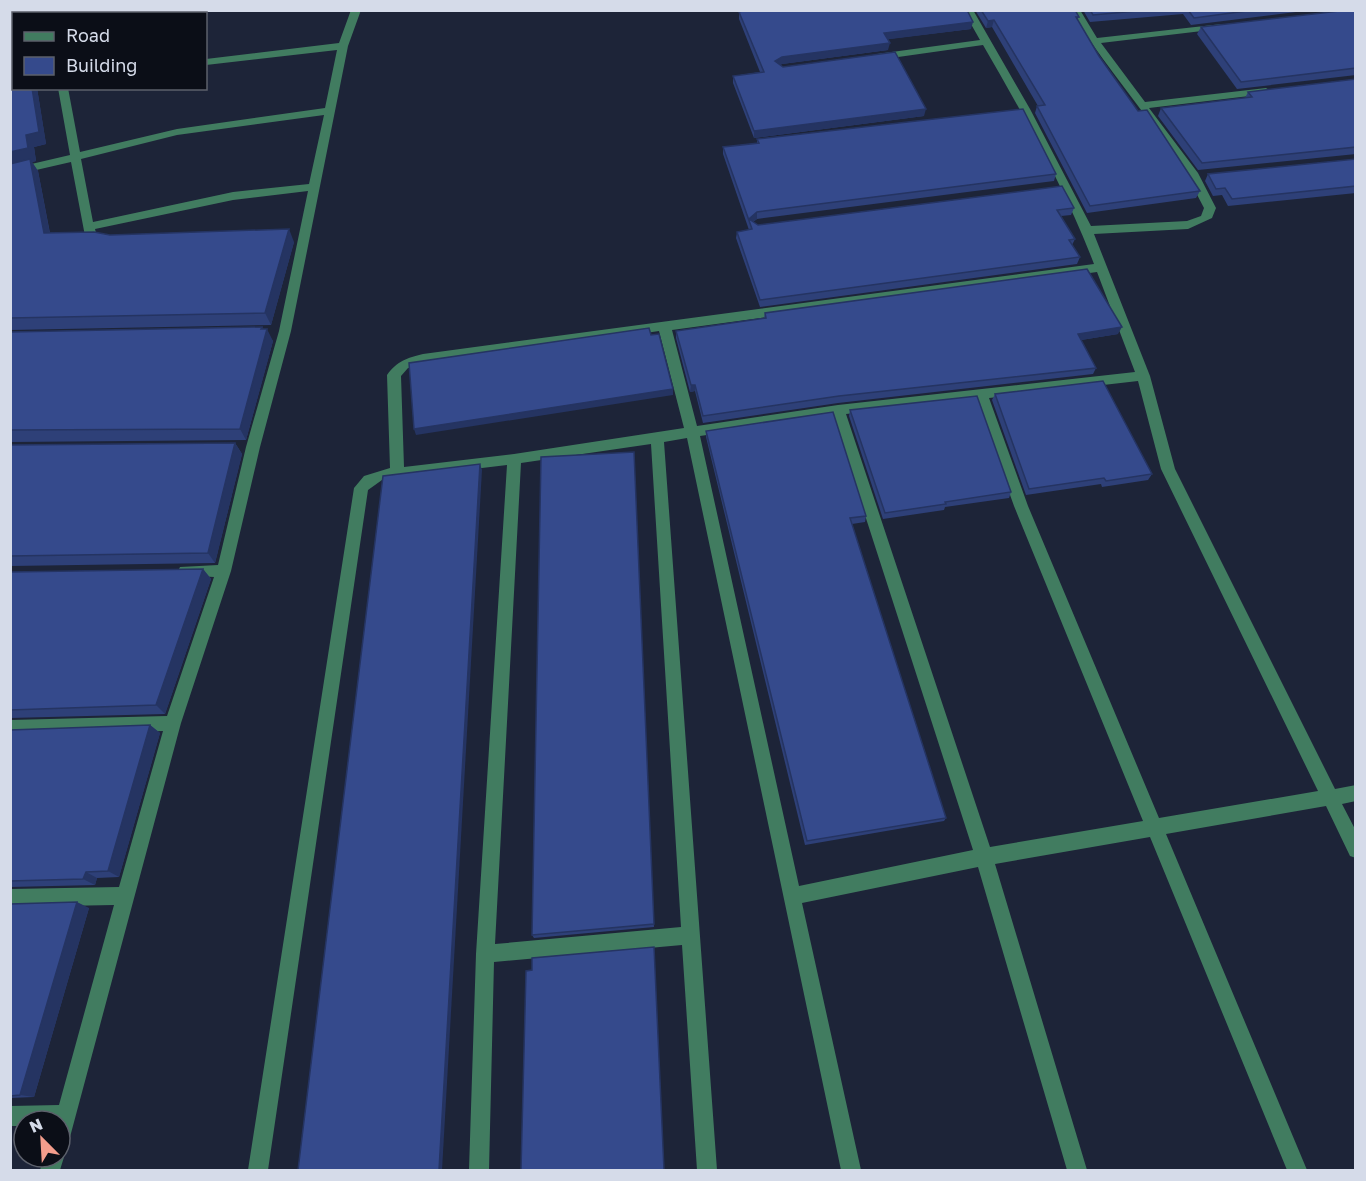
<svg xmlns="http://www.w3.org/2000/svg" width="1366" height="1181" font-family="'Golos Text',sans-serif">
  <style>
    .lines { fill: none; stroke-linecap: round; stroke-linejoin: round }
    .minor { fill: #417c60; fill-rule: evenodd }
    .wall { fill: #2e4078 }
    .shaded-wall { fill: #253462 }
    .building { fill: #354a8c; stroke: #253462; stroke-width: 1.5 }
  </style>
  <rect width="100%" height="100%" fill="#1d2438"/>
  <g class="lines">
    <g class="minor">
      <polygon points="43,10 53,10 54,14 44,14"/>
      <polygon points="137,10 153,10 148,14 131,14"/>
      <path d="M351 10H361L348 46 291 331 260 447 231 571 181 723 70 1137 67 1144 60 1147V1121H24V1126H10V1106L59 1105 114 905 10 907V889L119 887 163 731 10 736V720L167 716 214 577 180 575 178 571 180 567 218 565 246 447 279 331 308 191 233 200 95 229 96 233 108 237 110 240 104 244 87 239 85 236 71 162 10 176V169L70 155 58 88H68L80 152 177 129 325 108 337 50 206 65V59L339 43ZM324 115 309 184 233 192 93 222 81 159 177 135Z"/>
      <path d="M963 10H973L1030 109 1091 226 1187 221 1201 216 1204 208C1169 136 1112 79 1070 10H1080L1097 38 1222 24 1224 26 1219 29 1101 43 1145 102 1266 88 1271 91 1266 94 1149 108 1198 173 1216 208 1212 218 1188 229 1094 234 1150 376 1175 469 1335 789 1356 785V801L1342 804 1356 831V858L1350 856 1326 806 1166 834 1307 1170H1287L1150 837 995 864 1087 1170H1067L978 867 802 903 861 1170H841L687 438 664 442 717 1170H697L682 945 494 962 489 1170H469L476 954 507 465 382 480 368 490 268 1170H248L354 488 364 476 390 468 387 375C397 361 407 358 423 354L1094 264C1065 188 1024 116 983 45L877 60 872 57 877 54 980 40ZM1097 272 1135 372 838 405 697 426 672 330ZM659 331 684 428 514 454 404 467 401 376 408 368ZM1138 381 1161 469 1318 791 1159 818 1028 506 989 398ZM976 400 1014 506 1143 821 990 847 846 414ZM833 416 973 850 799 886 700 436ZM651 444 681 927 495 944 521 463Z"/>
      <polygon points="60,1149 64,1157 60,1170 40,1170 44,1157 60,1157"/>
    </g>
  </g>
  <g class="wall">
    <polygon points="10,10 14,88 37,88 46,144 34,147 36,161 32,162 38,171 50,233 294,242 271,325 10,330"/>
    <polygon points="745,10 967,10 971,29 888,39 888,50 782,64 780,65 783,67 924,116 754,138 733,83 733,76 760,72 739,19 739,12"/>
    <polygon points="975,10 1075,10 1079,17 1077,20 1099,56 1138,111 1200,191 1196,198 1087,213 1035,113 1037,106 1038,106 992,27 986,28"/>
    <polygon points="1083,10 1312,10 1191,25 1183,14 1090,22"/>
    <polygon points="1356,10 1356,75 1237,89 1197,34 1201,27"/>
    <polygon points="1356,79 1356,154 1198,170 1158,116 1161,108 1245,98 1248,92"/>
    <polygon points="757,139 1056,174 1054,181 757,219 753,222 758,225 1074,208 1071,215 1061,216 1075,239 1072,245 1080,257 1077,264 760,307 736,238 737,232 749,230 723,154 723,147 757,143"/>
    <polygon points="1356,159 1356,193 1228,206 1222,195 1213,196 1205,181 1208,174"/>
    <polygon points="765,313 1118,334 1081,340 1096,368 1093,374 838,403 703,423 695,391 690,392 676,338 676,331 764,318"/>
    <polygon points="262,327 273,341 246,440 10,442 10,332"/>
    <polygon points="995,394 1152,474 1148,480 1102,487 1101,484 1026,495 992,400"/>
    <polygon points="850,410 1011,492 1009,498 945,507 944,510 883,519 849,416"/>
    <polygon points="706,431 866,516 865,522 852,524 946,818 944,821 805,845 706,437"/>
    <polygon points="235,443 242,454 215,563 10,566 10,445"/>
    <polygon points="634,452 654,927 534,938 532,935"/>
    <polygon points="203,569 211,579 165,714 10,718 10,572"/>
    <polygon points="150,725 160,733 119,877 97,878 95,885 10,887 10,730"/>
    <polygon points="10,904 89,908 34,1097 10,1098"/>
  </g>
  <g class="shaded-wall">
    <rect x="20" y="10" width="5" height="4"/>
    <polygon points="994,20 992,27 986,28 988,21"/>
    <polygon points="973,22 971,29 883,40 884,33"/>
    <polygon points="890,43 888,50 782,64 775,68 775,61 782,57"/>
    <polygon points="32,88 37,88 46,144 34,147 36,161 32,162 38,171 52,245 44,233 10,167 10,152 26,135"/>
    <polygon points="926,109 924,116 754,138 754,131"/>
    <polygon points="757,212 757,219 750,224 749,219"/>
    <polygon points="289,229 294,242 271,325 265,313"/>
    <polygon points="262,327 266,335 267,329 273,341 246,440 240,429"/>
    <polygon points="1122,327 1118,334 1075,341 1078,334"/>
    <polygon points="691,385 695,385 695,391 690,392"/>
    <polygon points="673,389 673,395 416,435 414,429"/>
    <polygon points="235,443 242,454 215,563 208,553"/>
    <polygon points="480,464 482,470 442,1170 439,1170"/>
    <polygon points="203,569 211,579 165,714 156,705"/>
    <polygon points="150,725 160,733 119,877 108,871"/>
    <polygon points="86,872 97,878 95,885 83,879"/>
    <polygon points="77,902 89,908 34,1097 20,1095"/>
  </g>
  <g class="building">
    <polygon points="10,10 20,10 20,14 14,14 14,88 32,88 39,132 26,135 28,148 10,152"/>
    <polygon points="746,10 967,10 973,22 884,33 890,43 782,57 775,61 783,67 895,52 926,109 754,131 733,76 764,72 739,12"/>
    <polygon points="981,10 1075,10 1079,17 1076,17 1099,56 1138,111 1147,110 1200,191 1090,206 1037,106 1045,105 994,20 988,21"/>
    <polygon points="1090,10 1147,10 1093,15"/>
    <polygon points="1188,10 1254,10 1194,18"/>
    <polygon points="1348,10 1356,10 1356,68 1241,82 1201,27"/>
    <polygon points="1356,79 1356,147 1202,163 1161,108 1252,97 1248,92"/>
    <polygon points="1023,109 1056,174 757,212 749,219 758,225 1062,186 1074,208 1057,210 1075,239 1069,240 1080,257 760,300 737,232 752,229 723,147 759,143 757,139"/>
    <polygon points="30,159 44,233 94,232 110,235 289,229 265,313 10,318 10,164"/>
    <polygon points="1356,159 1356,186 1232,199 1225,188 1216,189 1208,174"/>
    <polygon points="1087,269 1122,327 1078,334 1096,368 839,396 703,416 695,385 691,385 676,331 766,318 765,313"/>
    <polygon points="262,327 261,329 267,329 240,429 10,430 10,332"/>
    <polygon points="649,328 651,335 659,334 673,389 414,429 409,363"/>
    <polygon points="1103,381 1152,474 1106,481 1104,478 1029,489 995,394"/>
    <polygon points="977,396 1011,492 945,502 946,504 885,513 850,410"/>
    <polygon points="833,412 866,516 850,518 946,818 807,841 706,431"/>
    <polygon points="235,443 208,553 10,556 10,445"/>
    <polygon points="634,452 654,924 532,935 541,457"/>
    <polygon points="480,464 439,1170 298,1170 383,476"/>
    <polygon points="203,569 156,705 10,710 10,572"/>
    <polygon points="150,725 108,871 86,872 83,879 10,881 10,730"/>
    <polygon points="77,902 20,1095 10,1096 10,904"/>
    <polygon points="654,947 664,1170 521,1170 526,971 532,970 532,958"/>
  </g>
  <rect width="1366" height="1181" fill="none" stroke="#d5dbe9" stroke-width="24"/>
  <rect x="12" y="12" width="195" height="78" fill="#0b0e17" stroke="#5c606b" stroke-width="1.5"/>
  <rect x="24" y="32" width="30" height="9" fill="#417c60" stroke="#5c606b" stroke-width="1.5"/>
  <text x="66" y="42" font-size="18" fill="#d5dbe9">Road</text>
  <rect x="24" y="57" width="30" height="18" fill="#354a8c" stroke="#5c606b" stroke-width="1.5"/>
  <text x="66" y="72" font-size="18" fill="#d5dbe9">Building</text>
  <g transform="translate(42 1139) rotate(336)"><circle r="28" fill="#0b0e17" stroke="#5c606b" stroke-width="1.5"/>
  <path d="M0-4.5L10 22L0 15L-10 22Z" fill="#f49d8c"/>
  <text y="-9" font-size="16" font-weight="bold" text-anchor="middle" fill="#d5dbe9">N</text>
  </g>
</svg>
